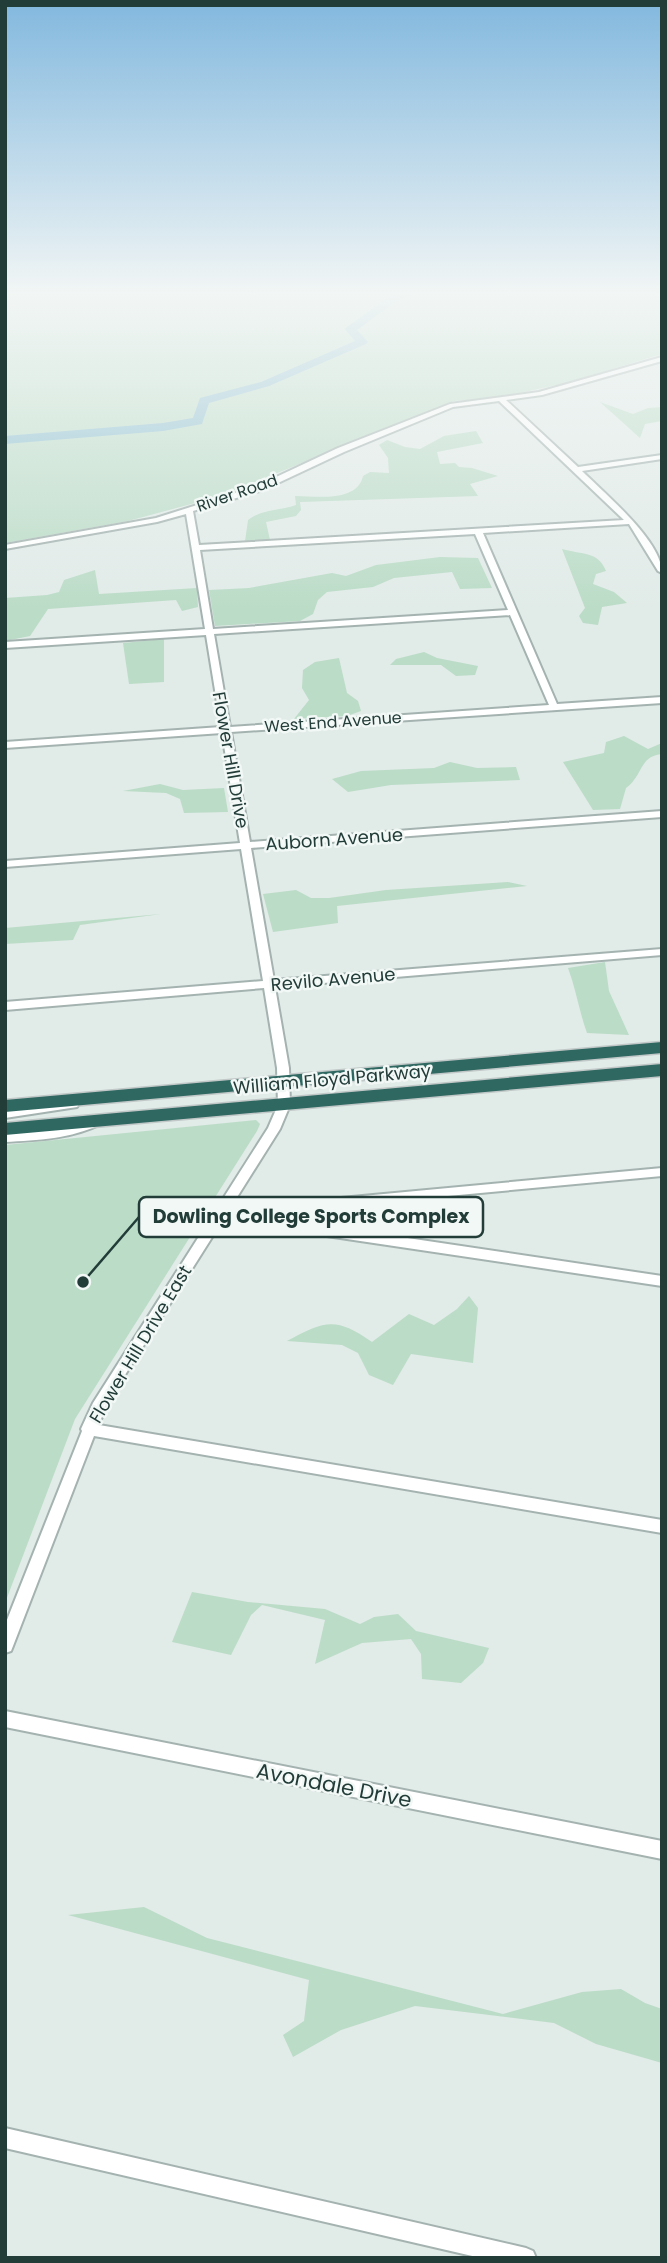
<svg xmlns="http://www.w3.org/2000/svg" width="667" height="2263" font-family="Poppins,sans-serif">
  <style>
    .green { fill: #bbdcc7 }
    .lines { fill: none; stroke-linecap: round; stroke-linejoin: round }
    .river { fill: #8abdcf; fill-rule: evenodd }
    .minor-casing { stroke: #a4b3b0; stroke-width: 4 }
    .highway-casing { stroke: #c1c8c7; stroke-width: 3 }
    .minor { fill: #fff; fill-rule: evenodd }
    .highway { fill: #2f6761; fill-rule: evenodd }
    .labels { text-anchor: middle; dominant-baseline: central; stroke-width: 5; stroke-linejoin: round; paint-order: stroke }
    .far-street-label { font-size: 16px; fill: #223c38; stroke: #f2f8f6 }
    .street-label { font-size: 18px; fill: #223c38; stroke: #f2f8f6 }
    .near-street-label { font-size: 21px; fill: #223c38; stroke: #f2f8f6 }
    .leader { fill: none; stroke: #223c38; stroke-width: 2.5 }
    .callout-dot { fill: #223c38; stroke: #f2f8f6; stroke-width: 2.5 }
    .callout { fill: #f2f8f6; stroke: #223c38; stroke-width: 2.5 }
    .callout-label { font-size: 19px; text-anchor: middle; font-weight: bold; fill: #223c38 }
  </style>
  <rect width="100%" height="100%" fill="#e1ebe8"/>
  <g class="green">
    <polygon points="5,294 662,294 662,354 566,383 501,397 454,401 221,496 128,521 5,543"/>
    <polygon points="600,402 633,414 648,408 662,407 662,421 645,424 640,438"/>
    <path d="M476 431 483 443 437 452 440 464 455 463 459 467 472 468 498 476 470 484 478 496 300 502 301 510 296 516 266 522 270 540 245 541 248 520C262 509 279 511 296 505L295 496C316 496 357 503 363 476L370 472 389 473 388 458 379 445 387 440 405 447 420 449 444 436Z"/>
    <path d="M562 549C583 555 598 551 606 571L596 574 593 584 614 592 627 603 602 607 598 625 583 623 579 616 585 608Z"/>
    <polygon points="440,557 478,558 492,588 460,589 452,572 394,578 373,587 327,592 318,600 313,614 300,621 215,626 209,590 249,588 332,573 346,576 376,565"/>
    <polygon points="95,570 99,594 197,588 198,607 182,611 176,600 48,609 30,636 5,641 5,598 47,595 59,592 64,580"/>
    <polygon points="164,639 164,682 129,684 123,643"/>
    <polygon points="424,652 437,658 478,666 475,675 456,676 441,665 390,665 396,659"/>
    <polygon points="339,658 347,693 358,701 361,711 347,716 294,719 309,700 302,688 303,670 315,662"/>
    <path d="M624 736 648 749 662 743V754C639 756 643 776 626 788L620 809 593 810 563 762 604 753 606 742Z"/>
    <polygon points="450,762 477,768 516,767 520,780 391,785 348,792 332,779 361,771 434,768"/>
    <polygon points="160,784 183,790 224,788 228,812 184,813 180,799 166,793 123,791"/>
    <polygon points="508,882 527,886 337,906 338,923 273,932 263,894 296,890 311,898 329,898 386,890"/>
    <polygon points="161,914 80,925 73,940 5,944 5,928"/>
    <path d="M605 962 609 991 629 1035 587 1033C579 1011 576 989 568 968Z"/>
    <polygon points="256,1120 260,1124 257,1131 75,1419 5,1603 5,1145"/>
    <path d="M469 1296 478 1308 473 1363 411 1354 393 1385 369 1375 358 1353 342 1345 287 1341C326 1320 336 1317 372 1342L409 1314 434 1325 457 1309Z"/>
    <polygon points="192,1592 248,1602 325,1609 360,1624 374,1617 398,1614 416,1631 489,1648 483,1663 461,1683 422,1679 421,1654 411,1639 362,1643 315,1664 325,1620 262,1605 251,1615 231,1655 172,1642"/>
    <polygon points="144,1907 207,1938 503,2014 582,1992 621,1989 645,2003 662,2009 662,2063 596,2044 554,2023 415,2006 341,2030 293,2057 283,2035 304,2021 309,1980 68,1915"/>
  </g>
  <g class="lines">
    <polygon class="river" points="396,294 415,294 398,300 357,330 368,342 366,344 269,386 209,403 202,424 163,431 5,444 5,436 163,423 193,418 200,398 261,382 355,341 345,329 347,327 390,296"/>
    <g class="minor-casing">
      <g id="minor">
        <path d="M662 357V361L542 395 506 400 578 467 662 455V459L582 471C604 493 662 541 662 573L658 571 629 524 483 533 557 704 662 697V703L231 732 250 842 662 811V817L251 848 274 980 662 949V955L275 987 289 1068 290 1105 280 1129 234 1202 287 1203 662 1168V1176L275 1212 277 1218 293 1221 662 1276V1286L293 1231 267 1224 262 1212H228L106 1405 99 1425 662 1520V1533L94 1436 13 1646 11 1651 5 1653V1625L82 1431 81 1429 93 1403 268 1128 278 1105 277 1068 264 988 5 1010V1002L263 981 241 849 5 867V861L240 843 222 733 5 748V742L221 727 206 635 5 648V642L205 629 186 514 157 522 5 549V545L156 518 257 486 338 448 450 404 539 392ZM499 401 624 520 199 545 193 511 263 490 344 452 453 407ZM475 534 508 610 213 629 200 550ZM510 615 549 705 230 727 214 634Z"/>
        <polygon points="73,1100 77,1101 79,1104 77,1107 5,1118 5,1110"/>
        <path d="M97 1117 103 1121 101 1124C71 1139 38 1140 5 1142V1134L64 1128Z"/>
        <polygon points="5,1711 662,1841 662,1859 5,1727"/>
        <polygon points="5,2128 526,2248 533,2251 536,2258 481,2258 5,2148"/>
      </g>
    </g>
    <g class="highway-casing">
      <g id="highway">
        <polygon points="662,1042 662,1053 5,1112 5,1100"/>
        <polygon points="662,1064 662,1076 5,1135 5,1123"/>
      </g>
    </g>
    <use href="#minor" class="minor"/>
    <use href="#highway" class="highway"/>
  </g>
  <linearGradient id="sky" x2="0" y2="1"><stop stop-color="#82b8de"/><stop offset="0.48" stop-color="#f2f6f5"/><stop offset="1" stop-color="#f2f6f5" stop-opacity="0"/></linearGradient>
  <rect width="667" height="611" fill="url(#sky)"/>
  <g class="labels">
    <g class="far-street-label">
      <text transform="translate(237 493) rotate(-19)">River Road</text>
      <text transform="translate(333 722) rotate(-4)">West End Avenue</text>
    </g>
    <g class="street-label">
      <text transform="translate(231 760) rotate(80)">Flower Hill Drive</text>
      <text transform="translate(334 839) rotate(-4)">Auborn Avenue</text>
      <text transform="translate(333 979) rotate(-5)">Revilo Avenue</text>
      <text transform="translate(332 1079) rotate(-5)">William Floyd Parkway</text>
      <text transform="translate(140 1344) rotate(-59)">Flower Hill Drive East</text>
    </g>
    <g class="near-street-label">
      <text transform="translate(334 1785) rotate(11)">Avondale Drive</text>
    </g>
  </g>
  <path class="leader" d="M83 1282L139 1217"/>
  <circle class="callout-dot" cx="83" cy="1282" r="7"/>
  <rect class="callout" x="139" y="1197" width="344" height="40" rx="7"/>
  <g class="callout-label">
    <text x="311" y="1223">Dowling College Sports Complex</text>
  </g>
  <rect width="667" height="2263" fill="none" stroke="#223c38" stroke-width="14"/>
</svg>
